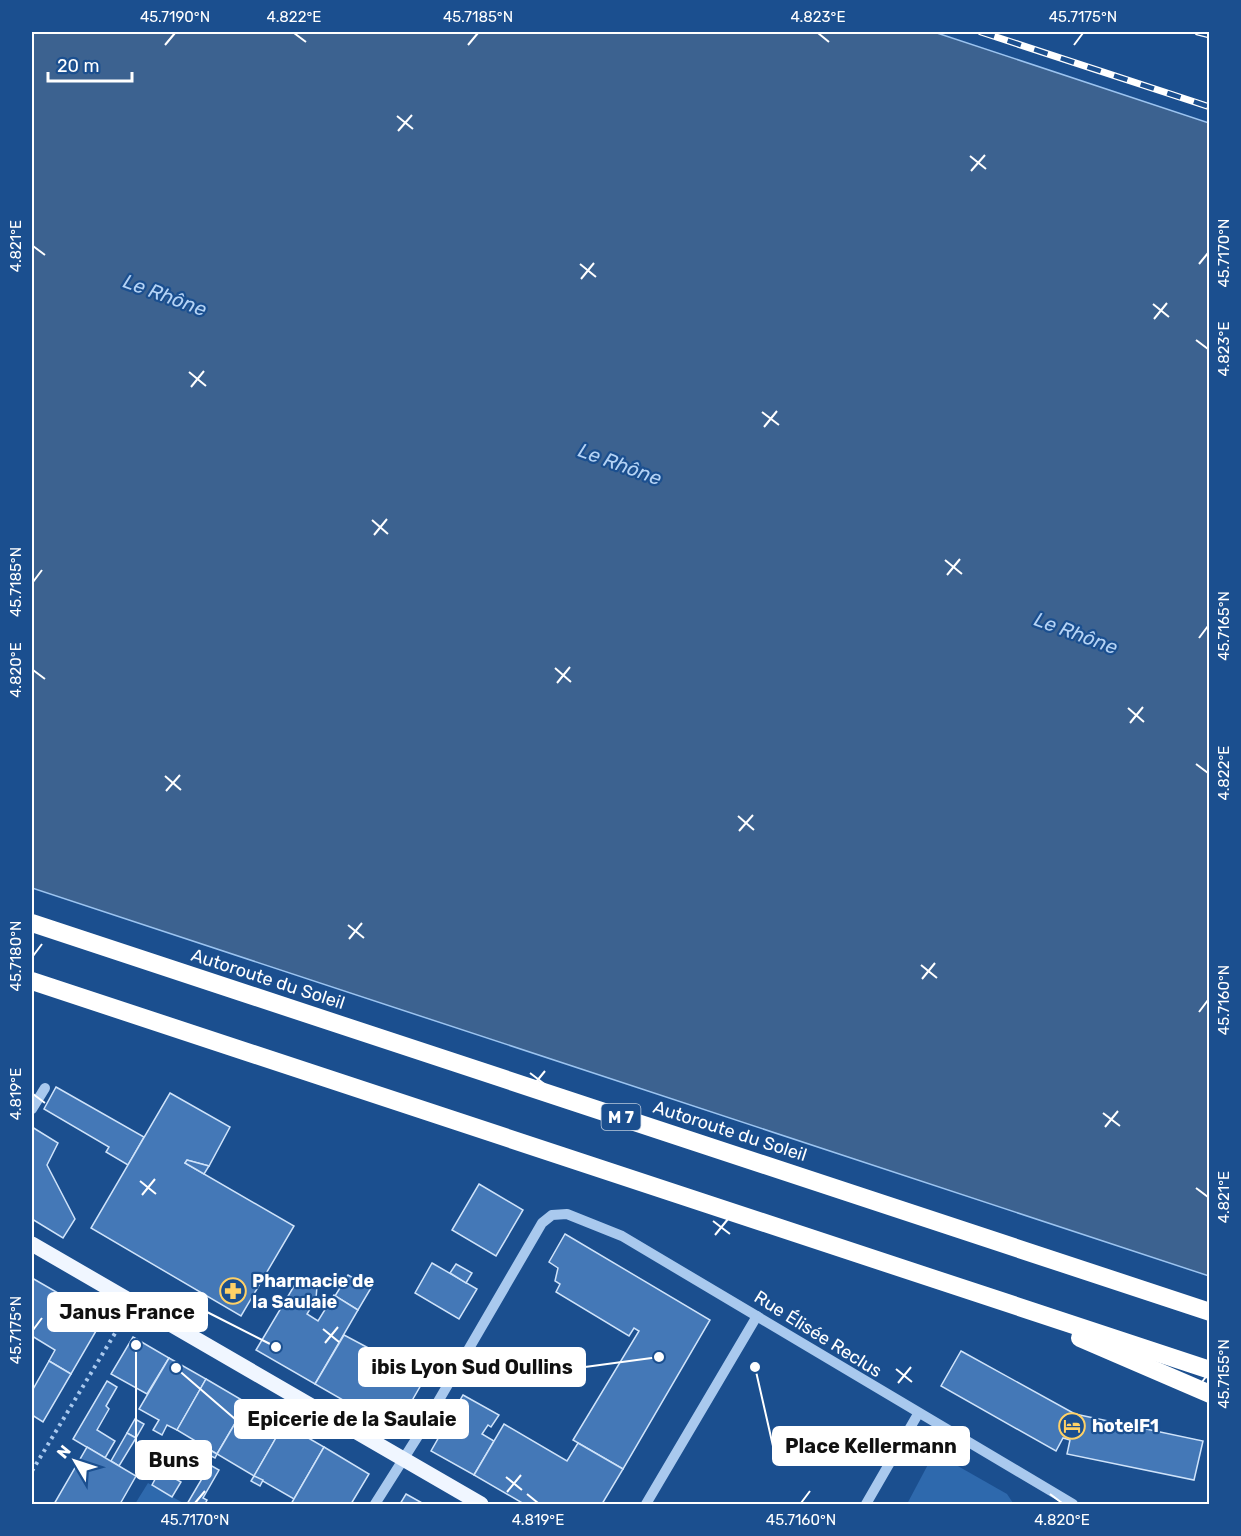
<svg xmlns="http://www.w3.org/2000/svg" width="1241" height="1536" font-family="Rubik,sans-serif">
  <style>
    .green { fill: #2e69ad }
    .water { fill: #3c6290; stroke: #9cc4f0; stroke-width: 1.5 }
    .building { fill: #4478b7; stroke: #cfe3fa; stroke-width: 1.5 }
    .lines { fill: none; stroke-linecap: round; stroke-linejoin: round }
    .path { stroke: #a9c9ee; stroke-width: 4; stroke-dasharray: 3 4.5; stroke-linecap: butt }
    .minor { stroke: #a9c9ee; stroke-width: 10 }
    .major { stroke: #f0f6ff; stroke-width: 15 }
    .highway { stroke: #fff; stroke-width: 18 }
    .rail-casing { stroke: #fff; stroke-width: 7 }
    .rail { stroke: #1b4f8f; stroke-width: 4.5; stroke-dasharray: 14; stroke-linecap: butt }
    .ticks { fill: none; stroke: #fff; stroke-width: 2 }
    .labels { text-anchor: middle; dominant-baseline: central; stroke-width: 4.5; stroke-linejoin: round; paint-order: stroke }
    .shield { fill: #1b4f8f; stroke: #bbcadd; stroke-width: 1.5 }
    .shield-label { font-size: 16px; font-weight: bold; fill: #fff }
    .street-label { font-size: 18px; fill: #fff; stroke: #1b4f8f }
    .poi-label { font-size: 18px; font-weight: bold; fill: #fff; stroke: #1b4f8f; text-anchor: start }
    .water-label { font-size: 20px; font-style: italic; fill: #b5d3f5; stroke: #1b4f8f }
    .leader { fill: none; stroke: #fff; stroke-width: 2 }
    .callout-dot { fill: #fff; stroke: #1b4f8f; stroke-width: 2 }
    .callout { fill: #fff; stroke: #fff; stroke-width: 2 }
    .callout-label { font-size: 20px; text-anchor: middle; font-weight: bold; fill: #111 }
    .neatline { fill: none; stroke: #fff; stroke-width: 2 }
    .ticks-label { font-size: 15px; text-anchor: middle; fill: #fff }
  </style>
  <rect width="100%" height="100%" fill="#1b4f8f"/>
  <g class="green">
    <polygon points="932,1457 942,1457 1007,1494 1013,1503 907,1504"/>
    <polygon points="148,1483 185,1504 135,1504"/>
  </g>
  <polygon class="water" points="32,32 934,32 1209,123 1209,1276 32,888"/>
  <g class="building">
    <polygon points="56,1087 144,1137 128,1165 106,1152 109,1147 44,1109"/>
    <polygon points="170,1093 230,1127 209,1166 187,1160 185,1163 294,1226 241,1316 91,1228"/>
    <polygon points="32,1127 58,1143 47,1165 75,1219 63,1238 32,1219"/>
    <polygon points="187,1160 209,1166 204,1174 185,1163"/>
    <polygon points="479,1184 523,1210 496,1256 452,1230"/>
    <polygon points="565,1234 710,1320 623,1469 573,1440 639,1331 634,1328 629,1336 556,1292 560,1284 555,1281 558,1268 549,1262"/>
    <polygon points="432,1263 477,1289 459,1319 415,1293"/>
    <polygon points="456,1264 472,1273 466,1283 450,1273"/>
    <polygon points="348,1275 371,1288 358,1310 335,1296"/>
    <polygon points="300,1276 317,1286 316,1299 307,1314 318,1321 334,1295 358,1310 315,1384 256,1350"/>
    <polygon points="32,1278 103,1319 71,1374 49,1361 55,1350 32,1336"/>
    <polygon points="344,1335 425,1378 395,1430 315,1384"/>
    <polygon points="133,1337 169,1358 147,1394 111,1374"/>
    <polygon points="961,1351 1075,1414 1203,1441 1194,1480 1067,1454 1070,1440 1063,1438 1056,1451 941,1386"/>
    <polygon points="169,1358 206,1379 177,1430 167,1425 162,1435 153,1430 159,1420 139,1409"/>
    <polygon points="49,1361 71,1374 43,1422 32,1415 32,1391"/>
    <polygon points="206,1379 247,1403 217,1454 177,1430"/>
    <polygon points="107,1381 117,1387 106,1406 109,1409 97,1430 115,1441 105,1458 73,1439"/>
    <polygon points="463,1395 499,1415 491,1427 488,1425 482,1434 494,1441 474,1475 431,1451"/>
    <polygon points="247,1403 284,1424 254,1476 217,1454"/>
    <polygon points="135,1419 144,1424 136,1438 127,1433"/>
    <polygon points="284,1424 324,1447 294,1499 254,1476"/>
    <polygon points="504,1424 567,1461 578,1443 623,1469 602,1504 524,1504 474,1475"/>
    <polygon points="127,1433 136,1438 119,1466 111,1461"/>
    <polygon points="203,1446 217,1454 215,1458 201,1451"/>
    <polygon points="87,1447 136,1476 120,1504 54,1504"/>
    <polygon points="324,1447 369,1474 351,1504 291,1504"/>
    <polygon points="210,1465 219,1470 203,1498 207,1500 205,1504 187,1504"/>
    <polygon points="160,1470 181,1482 172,1497 152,1485"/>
    <polygon points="254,1476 263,1480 260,1486 251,1481"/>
    <polygon points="406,1494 424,1504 400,1504"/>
  </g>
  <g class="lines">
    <polyline class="path" points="32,1471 123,1320"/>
    <g class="minor">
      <polyline points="32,1109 45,1088"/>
      <polyline points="375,1504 418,1436 542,1223 552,1215 567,1214 622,1236 1073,1504"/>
      <polyline points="646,1504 757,1316"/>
      <polyline points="866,1504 918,1414"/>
    </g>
    <polyline class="major" points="32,1244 481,1504"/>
    <g class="highway">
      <polyline points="32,923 1210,1312"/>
      <polyline points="32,981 1210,1370"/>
      <polyline points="1080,1338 1210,1394"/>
    </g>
    <g class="rail-casing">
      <g id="rail">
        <polyline points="981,32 1210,107"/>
        <polyline points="1198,32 1210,35"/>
      </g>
    </g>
    <use href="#rail" class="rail"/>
  </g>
  <path class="ticks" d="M294 33 306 42M818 33 829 42M165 45 175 33M468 45 478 33M1074 45 1083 33M397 116 413 129M398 131 412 115M970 156 986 169M971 171 985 155M33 246 45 255M580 264 596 277M1199 264 1208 253M581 279 594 263M1153 304 1169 317M1154 319 1167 303M1196 340 1208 349M189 372 206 386M191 387 204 371M762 412 779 425M764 427 777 411M372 520 388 534M374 535 387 519M945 560 962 574M947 575 960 559M33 582 42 570M1199 638 1208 626M555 668 571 682M33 670 45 679M557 683 570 667M1128 708 1144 722M1130 723 1143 707M1196 764 1208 773M165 776 181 790M166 791 180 775M738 816 754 830M739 831 753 815M348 925 364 938M349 939 362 923M33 956 42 944M921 965 937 978M922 979 935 963M1199 1012 1208 1000M530 1073 547 1086M532 1087 545 1071M33 1094 45 1103M1103 1113 1120 1126M1105 1127 1118 1111M140 1181 156 1194M1196 1188 1208 1197M142 1195 155 1179M713 1221 730 1234M715 1235 728 1219M323 1329 339 1342M33 1330 42 1318M325 1343 338 1327M896 1369 912 1382M898 1383 911 1367M1199 1386 1208 1374M506 1477 522 1490M507 1492 521 1475M527 1494 538 1503M1050 1494 1062 1503M195 1503 205 1491M801 1503 810 1491"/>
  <defs>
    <g id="pharmacy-ring" transform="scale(1.35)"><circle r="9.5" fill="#1b4f8f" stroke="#ffd166" stroke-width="1.5"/><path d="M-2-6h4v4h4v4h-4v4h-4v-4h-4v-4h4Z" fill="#ffd166"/></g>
    <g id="hotel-ring" transform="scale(1.35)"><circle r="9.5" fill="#1b4f8f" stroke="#ffd166" stroke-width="1.5"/><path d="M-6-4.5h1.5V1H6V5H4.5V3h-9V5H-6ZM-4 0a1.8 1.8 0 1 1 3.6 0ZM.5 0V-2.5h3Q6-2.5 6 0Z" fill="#ffd166"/></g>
  </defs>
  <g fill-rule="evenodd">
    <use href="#pharmacy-ring" x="233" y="1291"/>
    <use href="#hotel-ring" x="1072" y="1426"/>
  </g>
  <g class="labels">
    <rect class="shield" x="601.5" y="1104" width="39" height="26" rx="4.5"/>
    <g class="shield-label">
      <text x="621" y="1117">M 7</text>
    </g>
    <g class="street-label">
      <text transform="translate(268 979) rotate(18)">Autoroute du Soleil</text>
      <text transform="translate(730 1131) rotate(18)">Autoroute du Soleil</text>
      <text transform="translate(818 1334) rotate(32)">Rue Élisée Reclus</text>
    </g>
    <g class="poi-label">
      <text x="252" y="1281">Pharmacie de<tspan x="252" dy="21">la Saulaie</tspan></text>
      <text x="1092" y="1426">hotelF1</text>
    </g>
    <g class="water-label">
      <text transform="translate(165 295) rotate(20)">Le Rhône</text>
      <text transform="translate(620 464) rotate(20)">Le Rhône</text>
      <text transform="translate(1076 633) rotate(20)">Le Rhône</text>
    </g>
  </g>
  <path class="leader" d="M276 1347L207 1312M659 1357L585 1367M176 1368L235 1419M755 1367L773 1446M136 1345L136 1460"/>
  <g class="callout-dot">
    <circle cx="276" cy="1347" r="6"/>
    <circle cx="659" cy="1357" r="6"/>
    <circle cx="176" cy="1368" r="6"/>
    <circle cx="755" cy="1367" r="6"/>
    <circle cx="136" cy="1345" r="6"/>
  </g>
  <g class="callout">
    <rect x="48" y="1293" width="159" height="38" rx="6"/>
    <rect x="359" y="1348" width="226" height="38" rx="6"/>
    <rect x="235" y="1400" width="233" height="38" rx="6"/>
    <rect x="773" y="1427" width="196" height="38" rx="6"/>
    <rect x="136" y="1441" width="75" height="38" rx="6"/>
  </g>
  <g class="callout-label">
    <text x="127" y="1319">Janus France</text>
    <text x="472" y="1374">ibis Lyon Sud Oullins</text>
    <text x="352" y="1426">Epicerie de la Saulaie</text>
    <text x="871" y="1453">Place Kellermann</text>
    <text x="174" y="1467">Buns</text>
  </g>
  <rect width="1241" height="1536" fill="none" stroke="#1b4f8f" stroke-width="66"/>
  <g transform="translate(75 1461) rotate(309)" stroke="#1b4f8f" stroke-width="4.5" paint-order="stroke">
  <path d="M0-4.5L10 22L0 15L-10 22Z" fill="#ffffff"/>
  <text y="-9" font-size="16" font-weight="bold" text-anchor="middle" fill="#ffffff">N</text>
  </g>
  <path d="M48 72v9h84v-9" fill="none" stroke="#ffffff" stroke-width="3"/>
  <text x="57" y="72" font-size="18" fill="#ffffff" stroke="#1b4f8f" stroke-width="4.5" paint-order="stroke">20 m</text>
  <rect x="33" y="33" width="1175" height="1470" class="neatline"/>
  <g class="ticks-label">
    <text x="175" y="22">45.7190°N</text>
    <text x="294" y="22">4.822°E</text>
    <text x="478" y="22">45.7185°N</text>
    <text x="818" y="22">4.823°E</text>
    <text x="1083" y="22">45.7175°N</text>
    <text transform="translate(16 246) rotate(-90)" y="5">4.821°E</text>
    <text transform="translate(1224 253) rotate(-90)" y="5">45.7170°N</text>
    <text transform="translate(1224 349) rotate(-90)" y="5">4.823°E</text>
    <text transform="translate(16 582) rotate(-90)" y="5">45.7185°N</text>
    <text transform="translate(1224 626) rotate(-90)" y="5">45.7165°N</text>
    <text transform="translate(16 670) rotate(-90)" y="5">4.820°E</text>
    <text transform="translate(1224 773) rotate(-90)" y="5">4.822°E</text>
    <text transform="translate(16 956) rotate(-90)" y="5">45.7180°N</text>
    <text transform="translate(1224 1000) rotate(-90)" y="5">45.7160°N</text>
    <text transform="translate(16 1094) rotate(-90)" y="5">4.819°E</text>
    <text transform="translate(1224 1197) rotate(-90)" y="5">4.821°E</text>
    <text transform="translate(16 1330) rotate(-90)" y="5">45.7175°N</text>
    <text transform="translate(1224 1374) rotate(-90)" y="5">45.7155°N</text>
    <text x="195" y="1525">45.7170°N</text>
    <text x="538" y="1525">4.819°E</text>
    <text x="801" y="1525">45.7160°N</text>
    <text x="1062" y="1525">4.820°E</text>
  </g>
</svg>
